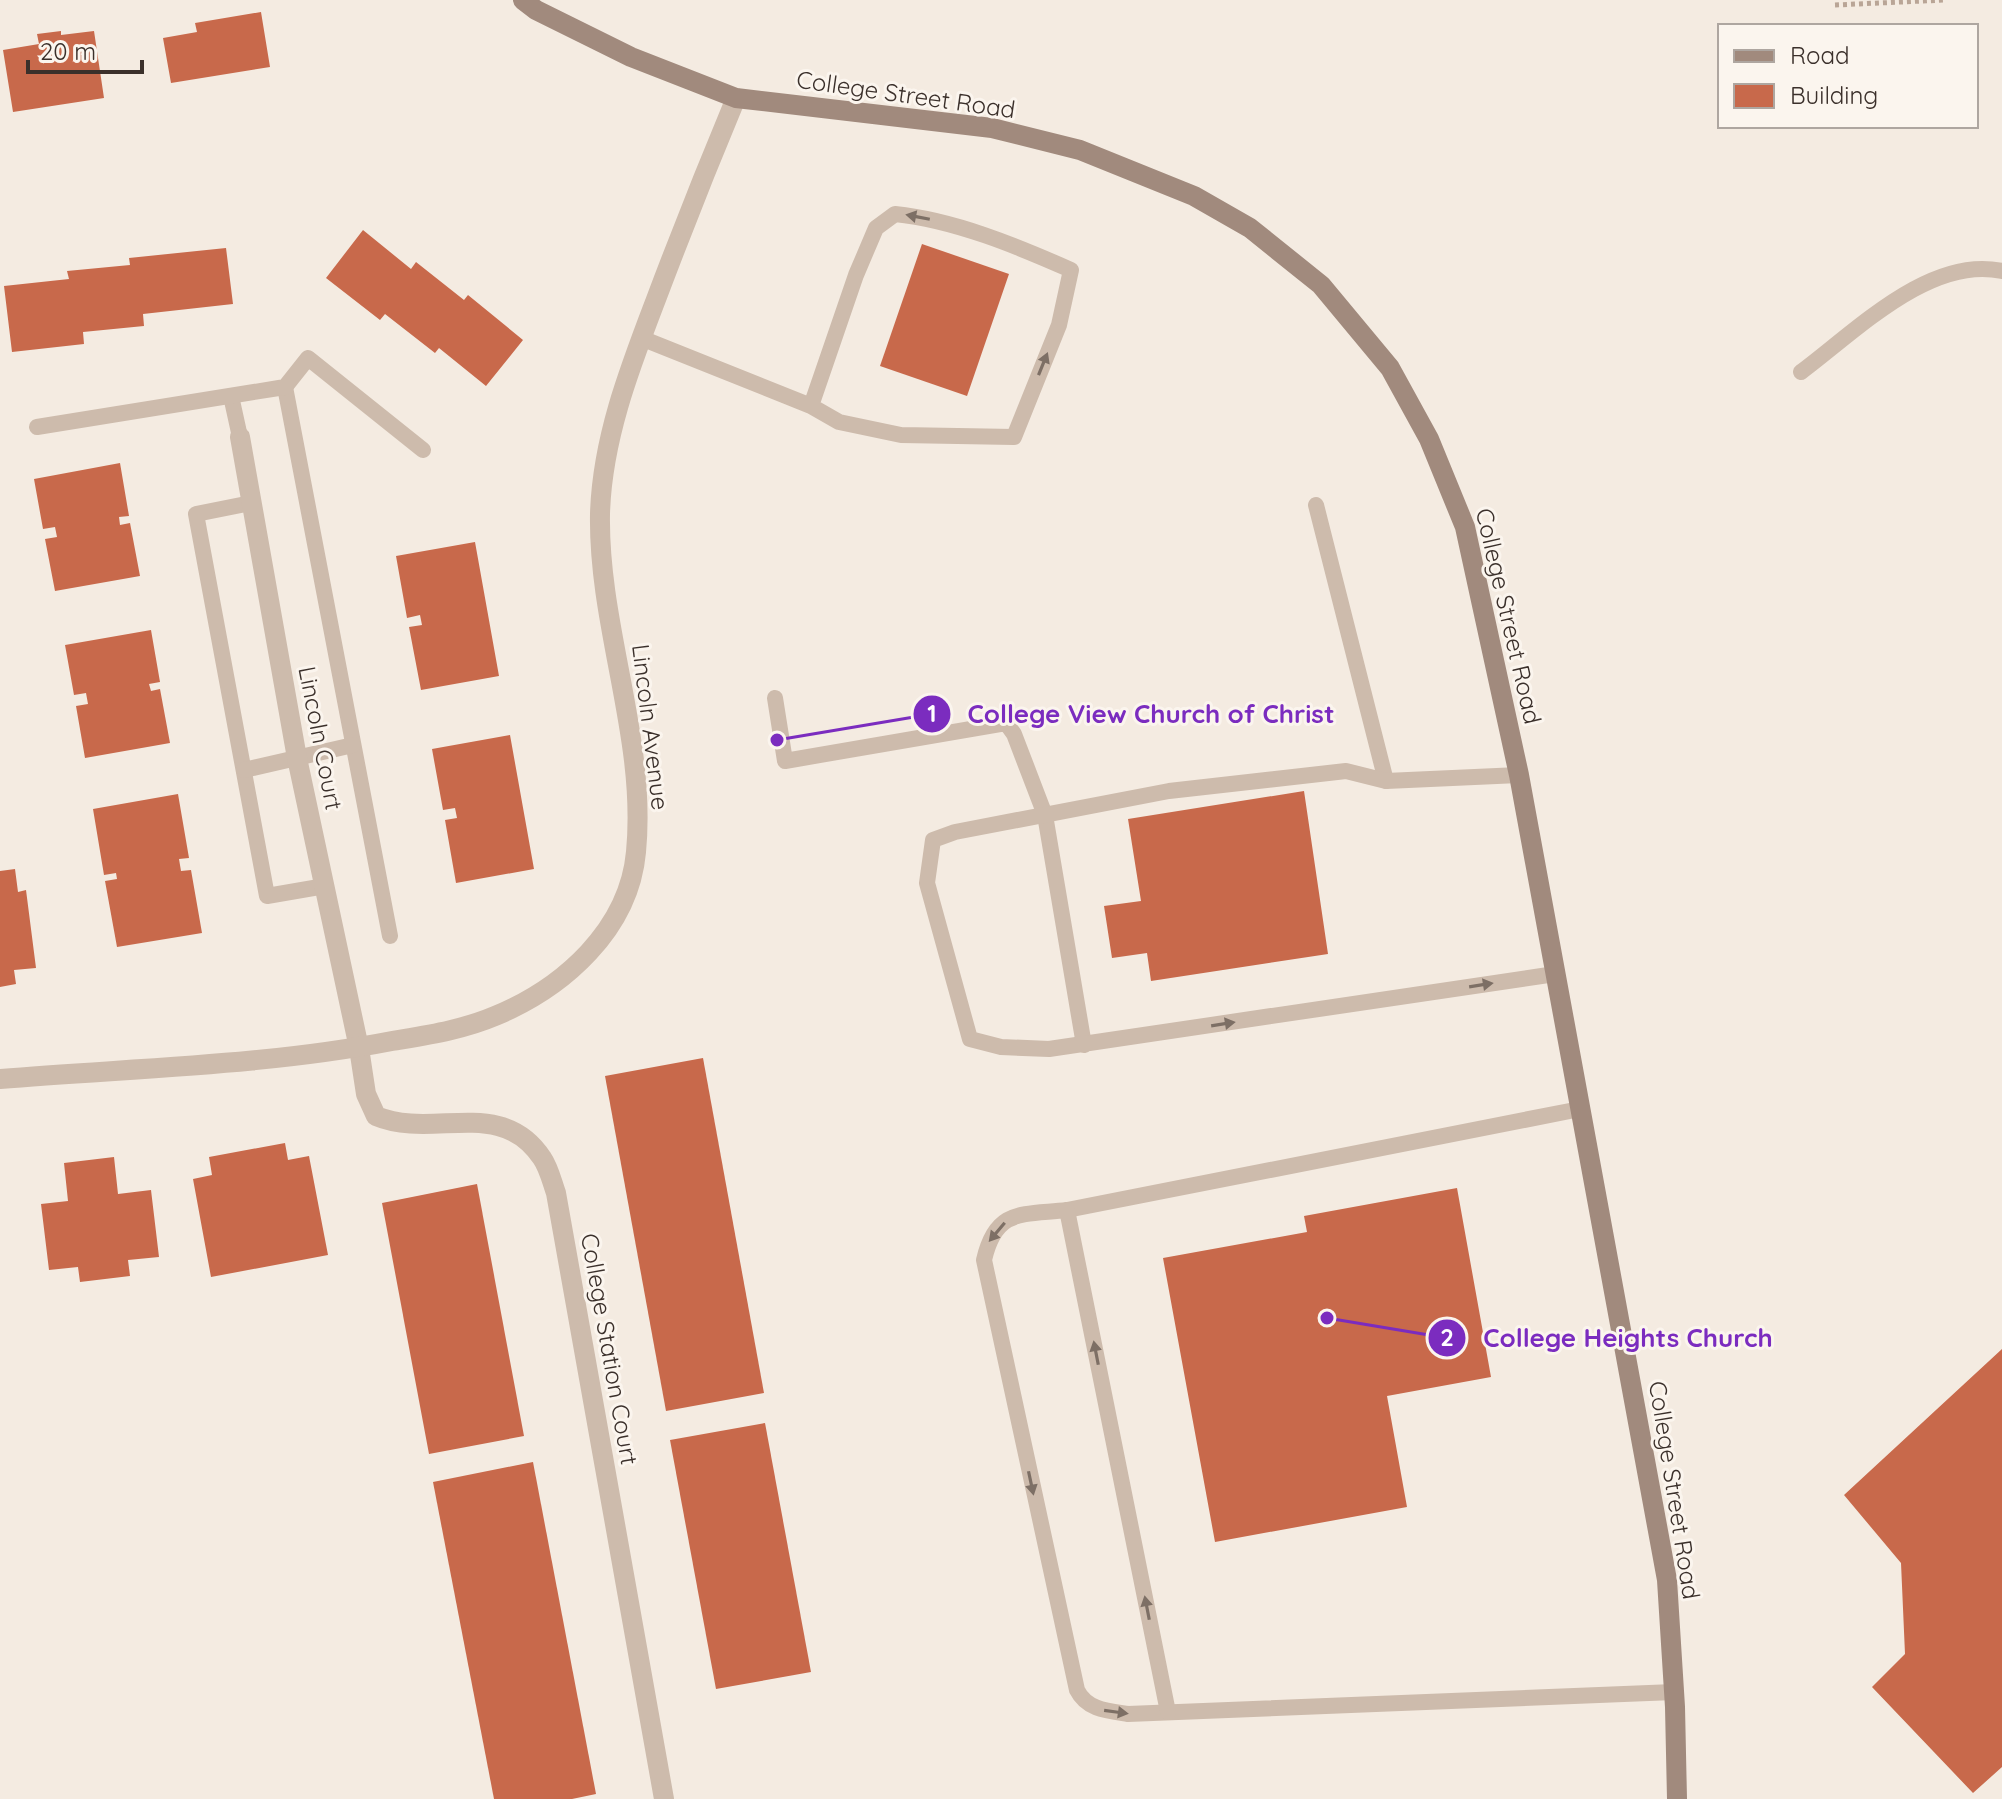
<svg xmlns="http://www.w3.org/2000/svg" width="2002" height="1799" font-family="Quicksand,sans-serif">
  <style>
    .building { fill: #c8694b }
    .lines { fill: none; stroke-linecap: round; stroke-linejoin: round }
    .path { stroke: #b9a596; stroke-width: 5; stroke-dasharray: 4 4; stroke-linecap: butt }
    .lane { stroke: #cdbbac; stroke-width: 16 }
    .street { stroke: #cdbbac; stroke-width: 20 }
    .secondary { stroke: #a18a7d; stroke-width: 20 }
    .oneway { fill: #7d6f65 }
    .labels { text-anchor: middle; dominant-baseline: central; stroke-width: 6; stroke-linejoin: round; paint-order: stroke }
    .street-label { font-size: 24px; fill: #3b302b; stroke: #fbf5ee }
    .leader { fill: none; stroke: #7b2cbf; stroke-width: 3 }
    .callout-dot { fill: #7b2cbf; stroke: #fbf5ee; stroke-width: 3 }
    .mark-label { font-size: 24px; text-anchor: middle; font-weight: bold; fill: #fff }
    .callout-label { font-size: 26px; text-anchor: middle; font-weight: bold; fill: #7b2cbf; stroke: #fbf5ee; stroke-width: 6; stroke-linejoin: round; paint-order: stroke }
  </style>
  <rect width="100%" height="100%" fill="#f4ebe1"/>
  <g class="building">
    <polygon points="261,12 270,67 171,83 163,38 197,32 195,23"/>
    <polygon points="61,31 61,35 94,31 104,98 13,112 3,50 39,44 37,34"/>
    <polygon points="363,230 411,269 416,262 464,300 468,295 523,340 486,386 439,348 435,353 385,314 380,320 326,278"/>
    <polygon points="922,244 1009,274 967,396 880,366"/>
    <polygon points="226,248 233,304 143,314 144,326 83,332 84,344 12,352 4,286 69,279 67,271 130,265 129,258"/>
    <polygon points="120,463 129,516 119,517 120,525 130,523 140,576 55,591 45,539 57,537 55,527 43,529 34,479"/>
    <polygon points="475,542 499,676 421,690 409,627 422,625 420,615 407,618 396,556"/>
    <polygon points="151,630 160,682 149,684 151,691 160,689 170,743 85,758 76,706 88,704 86,693 74,695 65,645"/>
    <polygon points="510,735 534,869 456,883 445,820 457,818 455,808 443,810 432,749"/>
    <polygon points="1304,791 1328,954 1151,981 1147,953 1112,958 1104,906 1141,901 1128,819"/>
    <polygon points="178,794 189,858 179,859 181,871 191,870 202,933 117,947 105,881 117,879 116,873 104,875 93,809"/>
    <polygon points="15,869 18,892 26,890 36,968 14,970 16,984 0,987 0,871"/>
    <polygon points="703,1058 764,1393 666,1411 605,1076"/>
    <polygon points="285,1143 288,1160 309,1156 328,1255 211,1277 193,1179 212,1175 209,1157"/>
    <polygon points="114,1157 118,1194 151,1190 159,1257 128,1260 130,1276 80,1282 78,1267 49,1270 41,1204 68,1201 64,1163"/>
    <polygon points="477,1184 524,1436 429,1454 382,1203"/>
    <polygon points="1457,1188 1491,1377 1387,1396 1407,1507 1215,1542 1163,1258 1307,1232 1304,1216"/>
    <polygon points="2002,1349 2002,1767 1973,1793 1872,1687 1905,1654 1901,1563 1844,1495"/>
    <polygon points="765,1423 811,1672 716,1689 670,1440"/>
    <polygon points="533,1462 596,1794 572,1799 494,1799 433,1482"/>
  </g>
  <g class="lines">
    <polyline class="path" points="1835,5 1945,0"/>
    <g class="lane">
      <path d="M641 338 811 406 839 422 901 435 1014 437 1059 325 1071 270C1017 246 954 220 895 214L876 228 856 275 811 406"/>
      <path d="M1801 372C1855 332 1930 255 2002 271"/>
      <polyline points="285,387 390,936"/>
      <polyline points="231,396 240,437"/>
      <polyline points="37,427 285,387 308,358 423,450"/>
      <polyline points="251,503 196,514 267,896 325,886"/>
      <polyline points="1316,505 1386,781"/>
      <polyline points="775,698 785,761 1006,723 1014,734 1045,815 1084,1045"/>
      <polyline points="244,770 353,745"/>
      <polyline points="1519,775 1386,781 1346,771 1169,791 955,832 933,840 927,883 970,1039 1001,1047 1049,1049 1555,974"/>
      <path d="M1580 1109 1067 1210C1022 1215 996 1208 984 1260L1077 1690C1087 1710 1108 1711 1128 1714L1674 1692"/>
      <polyline points="1067,1210 1168,1712"/>
    </g>
    <g class="street">
      <path d="M240 437 297 758 359 1048 366 1094 376 1116C433 1140 501 1096 542 1158 549 1168 552 1182 556 1193L664 1799"/>
      <path d="M0 1079C131 1068 263 1066 392 1041 427 1035 462 1030 495 1016 563 988 629 930 636 852 647 738 598 627 600 514 602 440 629 370 655 302 681 233 708 165 736 98"/>
    </g>
    <polyline class="secondary" points="523,0 536,10 631,57 736,98 992,128 1080,150 1194,196 1250,228 1321,285 1390,368 1429,439 1465,527 1519,775 1667,1580 1675,1707 1677,1799"/>
  </g>
  <defs><path id="oneway-solid" d="M-6-.8H1V-3.2L6.5 0L1 3.2V.8H-6Z" transform="scale(2)"/></defs>
  <g class="oneway">
    <use href="#oneway-solid" transform="translate(918 217) rotate(-169)"/>
    <use href="#oneway-solid" transform="translate(1043 364) rotate(-68)"/>
    <use href="#oneway-solid" transform="translate(1481 985) rotate(-9)"/>
    <use href="#oneway-solid" transform="translate(1223 1024) rotate(-9)"/>
    <use href="#oneway-solid" transform="translate(997 1232) rotate(130)"/>
    <use href="#oneway-solid" transform="translate(1096 1353) rotate(-101)"/>
    <use href="#oneway-solid" transform="translate(1031 1483) rotate(78)"/>
    <use href="#oneway-solid" transform="translate(1147 1608) rotate(-101)"/>
    <use href="#oneway-solid" transform="translate(1116 1712) rotate(8)"/>
  </g>
  <g class="labels">
    <g class="street-label">
      <text transform="translate(906 94) rotate(8)">College Street Road</text>
      <text transform="translate(1509 616) rotate(77)">College Street Road</text>
      <text transform="translate(651 727) rotate(83)">Lincoln Avenue</text>
      <text transform="translate(321 738) rotate(79)">Lincoln Court</text>
      <text transform="translate(610 1349) rotate(80)">College Station Court</text>
      <text transform="translate(1675 1490) rotate(81)">College Street Road</text>
    </g>
  </g>
  <path class="leader" d="M777 740L932 714M1327 1318L1447 1338"/>
  <g class="callout-dot">
    <circle cx="777" cy="740" r="8"/>
    <circle cx="1327" cy="1318" r="8"/>
    <circle cx="932" cy="714" r="20"/>
    <circle cx="1447" cy="1338" r="20"/>
  </g>
  <g class="mark-label">
    <text x="932" y="722">1</text>
    <text x="1447" y="1346">2</text>
  </g>
  <g class="callout-label">
    <text x="1151" y="723">College View Church of Christ</text>
    <text x="1628" y="1347">College Heights Church</text>
  </g>
  <rect x="1718" y="24" width="260" height="104" fill="#fbf5ee" stroke="#aea6a0" stroke-width="2"/>
  <rect x="1734" y="50" width="40" height="12" fill="#a18a7d" stroke="#aea6a0" stroke-width="2"/>
  <text x="1790" y="64" font-size="24" fill="#3b302b">Road</text>
  <rect x="1734" y="84" width="40" height="24" fill="#c8694b" stroke="#aea6a0" stroke-width="2"/>
  <text x="1790" y="104" font-size="24" fill="#3b302b">Building</text>
  <path d="M28 60v12h114v-12" fill="none" stroke="#3b302b" stroke-width="4"/>
  <text x="40" y="60" font-size="24" fill="#3b302b" stroke="#fbf5ee" stroke-width="6" paint-order="stroke">20 m</text>
</svg>
